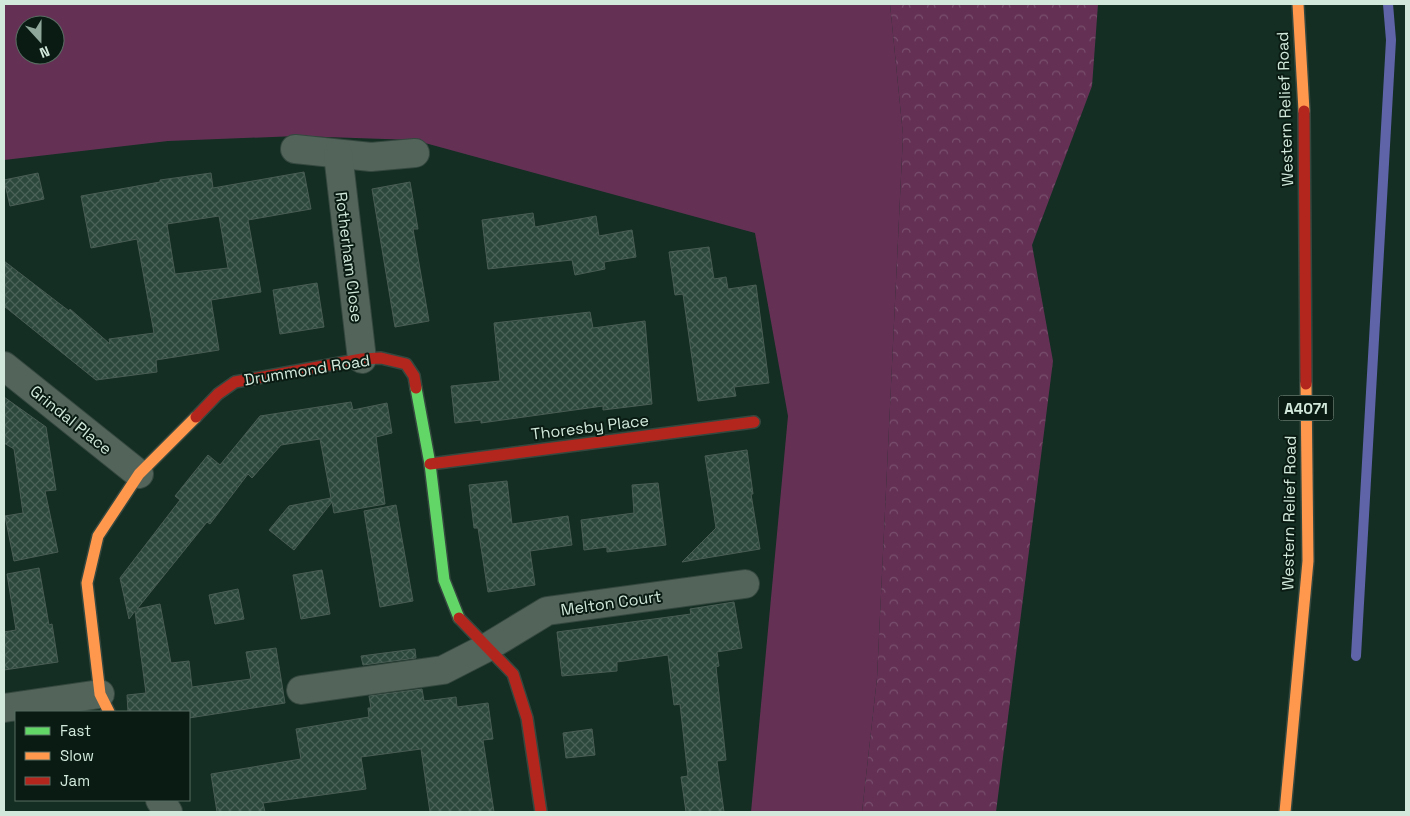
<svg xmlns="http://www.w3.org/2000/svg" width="1410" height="816" font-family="'Space Grotesk',sans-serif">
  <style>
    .green { fill: #643155; fill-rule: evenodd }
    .forest { fill: url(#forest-crowns) }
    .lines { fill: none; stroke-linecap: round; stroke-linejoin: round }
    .stream { stroke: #5f64a9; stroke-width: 10 }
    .building { fill: url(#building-cross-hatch); stroke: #495d54; fill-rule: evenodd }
    .street-casing { stroke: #35483f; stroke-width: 30 }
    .fast-casing { stroke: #35483f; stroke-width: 14 }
    .slow-casing { stroke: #35483f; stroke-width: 14 }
    .jam-casing { stroke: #35483f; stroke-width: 14 }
    .street { stroke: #53645b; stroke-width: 28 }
    .fast { stroke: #63d668; stroke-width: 11 }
    .slow { stroke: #ff974d; stroke-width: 11 }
    .jam { stroke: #b3261e; stroke-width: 11 }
    .labels { text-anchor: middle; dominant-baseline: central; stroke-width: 4; stroke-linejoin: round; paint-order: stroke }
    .shield { fill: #091b12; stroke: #95aa9f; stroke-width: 1 }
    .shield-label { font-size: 15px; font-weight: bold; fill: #d1e8db }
    .street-label { font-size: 16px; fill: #d1e8db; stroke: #091b12 }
  </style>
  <defs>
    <pattern id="forest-crowns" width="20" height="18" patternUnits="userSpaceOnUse" patternTransform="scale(1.25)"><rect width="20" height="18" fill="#643155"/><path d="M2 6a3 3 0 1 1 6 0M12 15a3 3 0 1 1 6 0" fill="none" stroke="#794f6d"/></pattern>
    <pattern id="building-cross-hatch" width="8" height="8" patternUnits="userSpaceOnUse" patternTransform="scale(1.25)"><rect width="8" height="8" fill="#2c483d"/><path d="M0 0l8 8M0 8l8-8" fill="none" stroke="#4a6258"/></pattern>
  </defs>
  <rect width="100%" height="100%" fill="#142e23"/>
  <path class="green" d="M4 4H890L903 135 877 678 862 812H751L788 416 755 233 414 140 297 136 168 141 4 160ZM25 25H55V55H25Z"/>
  <polygon class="forest" points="890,4 1098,4 1092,86 1032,245 1053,361 996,812 862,812 877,678 903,135"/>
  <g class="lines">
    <polyline class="stream" points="1356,656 1391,40 1388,4"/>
  </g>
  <g class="building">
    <path d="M304 172 311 209 248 220 261 292 211 300 219 350 156 360 157 372 96 380 4 306V261L69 311 70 309 110 344 109 339 154 333 137 239 91 248 81 196 160 182V180L211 173 213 188ZM219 216 228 268 175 274 167 224Z"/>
    <polygon points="38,173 44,199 10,206 4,180"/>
    <polygon points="410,182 418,229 413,229 429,321 395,327 372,189"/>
    <polygon points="533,213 535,227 596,216 599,236 632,230 636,257 604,262 605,269 575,275 572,260 488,269 482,220"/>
    <polygon points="709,247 714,279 726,277 728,289 756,285 769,383 734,387 736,396 698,401 683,294 675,295 669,252"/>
    <polygon points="317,283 324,327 280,334 273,290"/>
    <polygon points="590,312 593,328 645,321 652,404 603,410 603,406 481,423 481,420 455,423 451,386 500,381 494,323"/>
    <polygon points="4,397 46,427 56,490 45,491 58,552 14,561 5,516 23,513 14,449 4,443"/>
    <polygon points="351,402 353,410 387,403 392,433 376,437 385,504 334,513 332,502 294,550 269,530 289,506 331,498 320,439 281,445 252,478 248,474 210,524 207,522 137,609 160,604 171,663 189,661 192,687 251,679 246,652 276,648 285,703 189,718 189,712 128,712 127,695 146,693 135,611 129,619 120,578 180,500 175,496 208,455 220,465 260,416"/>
    <polygon points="747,450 753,494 751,494 760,549 682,562 716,528 705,456"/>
    <polygon points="507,481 512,524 568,516 572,545 530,551 535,585 488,592 478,528 474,528 469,485"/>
    <polygon points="658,483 666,545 607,552 607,547 584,550 581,520 634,513 632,485"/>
    <polygon points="396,505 413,601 380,607 364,511"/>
    <polygon points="39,568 49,625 52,624 58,662 4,670 4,632 16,630 7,574"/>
    <polygon points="322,570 330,614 301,619 293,575"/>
    <polygon points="238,589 244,619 215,624 209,595"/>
    <polygon points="734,602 742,648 717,652 719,666 716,667 726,760 717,761 724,812 686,812 681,777 688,776 680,704 674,705 668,655 617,662 617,671 562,676 557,632 691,614 690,609"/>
    <polygon points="415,649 416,658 363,665 361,656"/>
    <polygon points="422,689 424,701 456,697 457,707 488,703 493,739 483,740 494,812 430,812 421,749 361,757 366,789 263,803 265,812 217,812 211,774 301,759 296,729 369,717 368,708 371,708 369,696"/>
    <polygon points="592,729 595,755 566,758 563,733"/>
  </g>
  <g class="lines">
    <g class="street-casing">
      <g id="street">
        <polyline points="295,149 371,157 415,153"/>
        <polyline points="338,154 362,359"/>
        <polyline points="4,366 139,474"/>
        <polyline points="301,690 443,670 486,648 547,611 745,584"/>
        <polyline points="4,708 100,694"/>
        <polyline points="160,800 168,812"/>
      </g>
    </g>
    <g class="fast-casing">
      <polyline id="fast" points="416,388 430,464 444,580 459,618"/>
    </g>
    <g class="slow-casing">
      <g id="slow">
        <polyline points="1298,4 1304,111"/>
        <polyline points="109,712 100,694 87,583 98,536 139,474 196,417"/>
        <polyline points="1285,812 1308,561 1306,384"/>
      </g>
    </g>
    <g class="jam-casing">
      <g id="jam">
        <polyline points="1304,111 1306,384"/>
        <polyline points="196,417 218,394 235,382 362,359 381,358 406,364 414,376 416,388"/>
        <polyline points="430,464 754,422"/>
        <polyline points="459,618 513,674 527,718 541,812"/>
      </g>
    </g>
    <use href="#street" class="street"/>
    <use href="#fast" class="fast"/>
    <use href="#slow" class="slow"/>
    <use href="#jam" class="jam"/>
  </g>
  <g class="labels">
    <rect class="shield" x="1278.5" y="395.5" width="55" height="25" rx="4"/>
    <g class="shield-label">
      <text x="1306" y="408">A4071</text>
    </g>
    <g class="street-label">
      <text transform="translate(1285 109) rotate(-92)">Western Relief Road</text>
      <text transform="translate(349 257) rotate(83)">Rotherham Close</text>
      <text transform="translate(307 370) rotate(-9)">Drummond Road</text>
      <text transform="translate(71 420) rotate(39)">Grindal Place</text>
      <text transform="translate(590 427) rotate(-7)">Thoresby Place</text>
      <text transform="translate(1289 513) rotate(-89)">Western Relief Road</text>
      <text transform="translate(611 603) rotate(-8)">Melton Court</text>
    </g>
  </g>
  <rect width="1410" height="816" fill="none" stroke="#d1e8db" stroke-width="10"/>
  <rect x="15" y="711" width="175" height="90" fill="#091b12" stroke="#596d62"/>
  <rect x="25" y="727" width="25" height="8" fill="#63d668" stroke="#596d62"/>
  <text x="60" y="736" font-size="15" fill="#d1e8db">Fast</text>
  <rect x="25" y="752" width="25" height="8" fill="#ff974d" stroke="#596d62"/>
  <text x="60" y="761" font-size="15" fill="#d1e8db">Slow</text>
  <rect x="25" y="777" width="25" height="8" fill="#b3261e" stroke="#596d62"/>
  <text x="60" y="786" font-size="15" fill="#d1e8db">Jam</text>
  <g transform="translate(40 40) rotate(159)"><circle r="24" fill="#091b12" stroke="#596d62"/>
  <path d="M0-4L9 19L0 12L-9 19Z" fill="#8fa79b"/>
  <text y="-8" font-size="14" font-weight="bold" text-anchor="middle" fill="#d1e8db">N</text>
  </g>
</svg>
